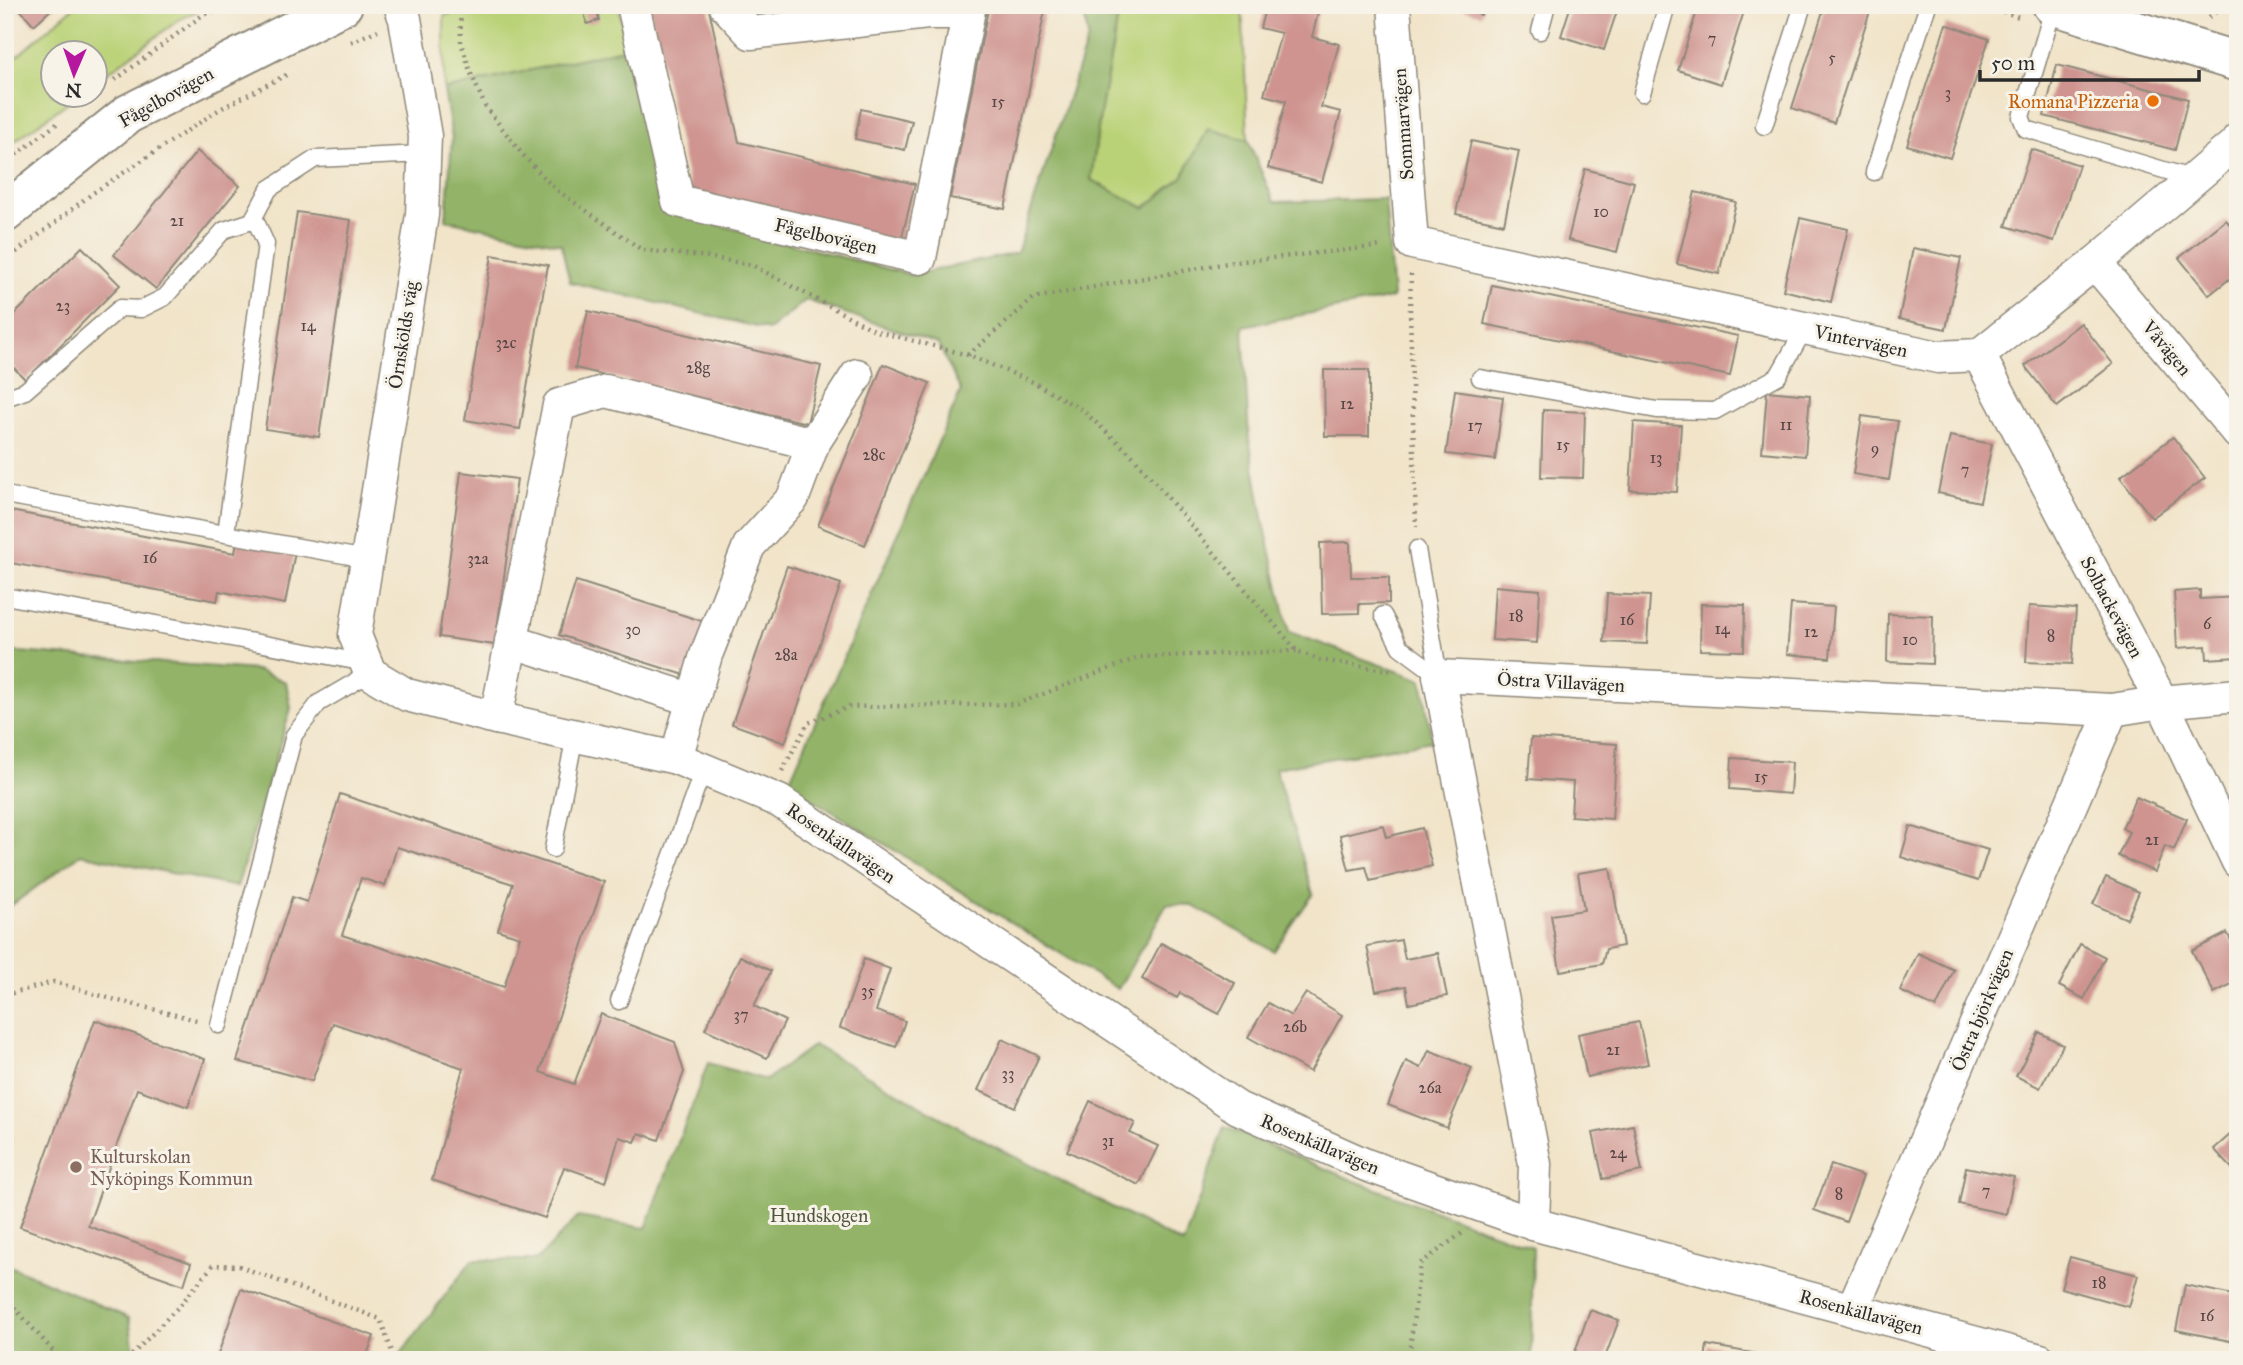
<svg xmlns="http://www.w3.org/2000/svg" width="2243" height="1365" font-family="'IM FELL Great Primer',serif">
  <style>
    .green { fill: #bad277; stroke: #727e51; stroke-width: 2 }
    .forest { fill: #93b468; stroke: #5f704a; stroke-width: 2 }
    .building { fill: #cf9490; fill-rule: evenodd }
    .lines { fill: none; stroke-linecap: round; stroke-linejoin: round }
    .service-casing { stroke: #8e887a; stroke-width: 19 }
    .minor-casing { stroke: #8e887a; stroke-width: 35 }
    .tertiary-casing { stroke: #8e887a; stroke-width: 42 }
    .path { stroke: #8e887a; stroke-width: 4.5; stroke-dasharray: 2 5; stroke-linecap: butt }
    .service { stroke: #fff; stroke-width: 16 }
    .minor { stroke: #fff; stroke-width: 32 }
    .tertiary { stroke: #fff; stroke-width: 38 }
    .food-dot { fill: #e8710a; stroke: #f7f3e8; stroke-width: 2.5 }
    .education-dot { fill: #8d6e63; stroke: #f7f3e8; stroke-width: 2.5 }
    .labels { text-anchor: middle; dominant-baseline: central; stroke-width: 6; stroke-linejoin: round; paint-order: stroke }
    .number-label { font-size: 16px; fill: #544544 }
    .street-label { font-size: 19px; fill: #2b2b2b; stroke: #f7f3e8 }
    .food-label { font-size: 19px; fill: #c56008; stroke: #f7f3e8; text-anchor: end }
    .education-label { font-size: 19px; fill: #785e54; stroke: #f7f3e8; text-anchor: start }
    .park-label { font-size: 19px; fill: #4f553e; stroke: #f7f3e8 }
  </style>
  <rect width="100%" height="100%" fill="#f7f3e8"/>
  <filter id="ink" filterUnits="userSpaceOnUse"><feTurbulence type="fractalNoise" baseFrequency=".0143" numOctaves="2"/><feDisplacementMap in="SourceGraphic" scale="14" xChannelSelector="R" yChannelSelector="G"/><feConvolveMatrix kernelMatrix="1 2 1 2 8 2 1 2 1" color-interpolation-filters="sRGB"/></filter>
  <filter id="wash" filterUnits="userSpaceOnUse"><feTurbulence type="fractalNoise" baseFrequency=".00686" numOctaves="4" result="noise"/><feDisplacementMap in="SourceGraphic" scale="28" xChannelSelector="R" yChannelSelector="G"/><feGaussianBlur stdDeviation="1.57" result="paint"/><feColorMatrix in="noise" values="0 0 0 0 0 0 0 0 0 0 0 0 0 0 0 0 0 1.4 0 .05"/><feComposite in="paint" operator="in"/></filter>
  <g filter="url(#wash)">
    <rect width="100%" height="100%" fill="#f1e4c9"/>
    <g class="green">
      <polygon points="76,5 210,5 180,19 95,82 94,52 52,52 52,94 78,95 5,148 5,47 16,57"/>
      <polygon points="482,5 618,5 627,48 444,90 444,16"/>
      <polygon points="1120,5 1242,5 1248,140 1208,129 1182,178 1144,208 1091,180 1100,114"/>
    </g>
    <g class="forest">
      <polygon points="1083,5 1120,5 1100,114 1091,180 1145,208 1182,177 1208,129 1248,140 1274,202 1385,199 1393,298 1243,326 1249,439 1264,523 1289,632 1422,680 1432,741 1275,768 1313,894 1274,951 1191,905 1167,904 1118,989 788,784 961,391 938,344 806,300 769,330 570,282 561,244 446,220 452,138 444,90 627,48 661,210 911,275 1017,253 1088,38"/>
      <polygon points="5,651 256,670 286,682 291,708 237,887 81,854 5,910"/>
      <polygon points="814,1045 965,1131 1183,1244 1225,1127 1355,1181 1533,1247 1531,1360 396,1360 472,1260 537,1260 578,1217 646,1228 708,1063 766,1080"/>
      <polygon points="5,1264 129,1318 135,1360 5,1360"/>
    </g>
    <g id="blocks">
      <g class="building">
        <polygon points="16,5 56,5 34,25"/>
        <polygon points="582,5 596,5 599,20 587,24"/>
        <polygon points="649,5 708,5 739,142 915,184 900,245 691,195"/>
        <polygon points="767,5 849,5 849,7 768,17"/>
        <polygon points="989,5 1046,5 1005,209 950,198"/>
        <polygon points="1266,5 1320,5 1312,37 1339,44 1321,107 1341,112 1322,182 1268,168 1286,101 1264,95 1281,33 1260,28"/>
        <polygon points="1453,5 1485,5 1481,15"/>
        <polygon points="1571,5 1619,5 1604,50 1561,36"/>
        <polygon points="1699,5 1746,5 1721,84 1678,70"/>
        <polygon points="1825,5 1872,5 1834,123 1792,108"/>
        <polygon points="1946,24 1989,39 1950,158 1907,145"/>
        <polygon points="2057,65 2188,99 2175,150 2044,116"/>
        <polygon points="861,109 912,121 905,150 855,139"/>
        <polygon points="1471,141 1519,151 1504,224 1456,214"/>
        <polygon points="2031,149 2079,165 2054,241 2006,226"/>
        <polygon points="197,151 240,186 156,289 114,255"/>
        <polygon points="1585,169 1634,182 1617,252 1568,240"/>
        <polygon points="1695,192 1736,202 1719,274 1677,264"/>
        <polygon points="297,212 351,220 319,437 265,429"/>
        <polygon points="1800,218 1848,229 1831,302 1783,290"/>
        <polygon points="2226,220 2238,234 2238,272 2209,295 2179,258"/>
        <polygon points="82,247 120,285 26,380 5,359 5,324"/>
        <polygon points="1913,248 1961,258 1946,329 1899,319"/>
        <polygon points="492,255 548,265 520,429 465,420"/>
        <polygon points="1492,285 1738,336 1730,376 1484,324"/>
        <polygon points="588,311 821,366 807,423 575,368"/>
        <polygon points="2081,323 2113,364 2057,407 2025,366"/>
        <polygon points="883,364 930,383 865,545 818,526"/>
        <polygon points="1324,370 1369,370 1369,436 1325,436"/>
        <polygon points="1455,390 1503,397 1495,460 1446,454"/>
        <polygon points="1767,391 1810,395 1805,456 1762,452"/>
        <polygon points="1543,410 1585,412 1583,478 1541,477"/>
        <polygon points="1862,416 1898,421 1889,480 1853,474"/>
        <polygon points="1634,422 1681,425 1677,492 1630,490"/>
        <polygon points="1950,436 1992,444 1980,502 1938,493"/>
        <polygon points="2173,437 2205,478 2152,518 2120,477"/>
        <polygon points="461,472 517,479 495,645 439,637"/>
        <polygon points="5,510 235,553 237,541 295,552 285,604 219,591 217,601 5,562"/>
        <polygon points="1350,542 1351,577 1389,577 1389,603 1359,604 1359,613 1322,614 1320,543"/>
        <polygon points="787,566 841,584 785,743 732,724"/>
        <polygon points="576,581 708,623 691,677 559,635"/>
        <polygon points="1495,586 1540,590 1537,643 1492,640"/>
        <polygon points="2200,590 2200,599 2238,597 2238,657 2207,659 2206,646 2177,648 2174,592"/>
        <polygon points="1607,594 1650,596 1647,644 1604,642"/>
        <polygon points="1701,604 1745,605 1744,651 1700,650"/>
        <polygon points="1791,604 1834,607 1830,658 1787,654"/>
        <polygon points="2029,606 2076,609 2072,664 2026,662"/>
        <polygon points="1888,614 1933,616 1932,664 1887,662"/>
        <polygon points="1531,738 1617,744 1612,819 1571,816 1573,782 1528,779"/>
        <polygon points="1732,758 1792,762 1790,794 1730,789"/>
        <path d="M340 794 604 882 540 1072 574 1084 601 1014 675 1042 684 1072 659 1140 639 1133 635 1142 619 1137 606 1182 564 1167 545 1218 432 1180 463 1068 333 1023 312 1081 237 1061 292 897 307 902ZM397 847 513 884 498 930 520 937 504 987 342 935 361 878 385 886Z"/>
        <polygon points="2136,797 2187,819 2174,850 2165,846 2155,872 2118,856 2129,832 2122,828"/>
        <polygon points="1383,825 1386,837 1422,828 1432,866 1370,881 1366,867 1349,870 1340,835"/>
        <polygon points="1910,826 1988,850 1978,881 1901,857"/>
        <polygon points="1610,868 1623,946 1606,949 1602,964 1560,971 1551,915 1584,910 1578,873"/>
        <polygon points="2106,877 2139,892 2127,919 2093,904"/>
        <polygon points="2227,933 2238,953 2238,981 2214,993 2192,951"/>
        <polygon points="1401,940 1405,959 1438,953 1447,996 1409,1004 1406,986 1376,991 1367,946"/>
        <polygon points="1161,943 1235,983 1219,1014 1180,993 1177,998 1142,979"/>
        <polygon points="2080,944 2105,957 2084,999 2059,986"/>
        <polygon points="1918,953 1954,970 1936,1008 1900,991"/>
        <polygon points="740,956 771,971 754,1006 785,1021 767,1058 705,1029"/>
        <polygon points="864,959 890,969 876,1011 905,1021 896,1047 840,1028"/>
        <polygon points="1306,993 1342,1015 1310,1072 1248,1037 1268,1003 1291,1016"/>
        <polygon points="95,1020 205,1059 188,1107 137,1089 88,1226 191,1263 184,1285 20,1227"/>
        <polygon points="1639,1022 1648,1064 1587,1077 1578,1034"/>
        <polygon points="2039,1032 2063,1045 2040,1088 2016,1076"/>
        <polygon points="1002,1039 1039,1056 1015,1107 978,1090"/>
        <polygon points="1429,1050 1472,1068 1447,1128 1388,1105 1406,1061 1421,1068"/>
        <polygon points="1090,1101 1135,1123 1130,1133 1158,1146 1139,1185 1067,1151"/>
        <polygon points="1633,1125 1642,1171 1603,1179 1593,1133"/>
        <polygon points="2232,1133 2238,1140 2238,1175 2214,1149"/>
        <polygon points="1831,1165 1863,1176 1846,1222 1814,1210"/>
        <polygon points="1966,1167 2014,1177 2006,1214 1959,1204"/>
        <polygon points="2070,1257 2138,1275 2129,1307 2061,1288"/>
        <polygon points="2185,1285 2238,1296 2230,1341 2176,1330"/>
        <polygon points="241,1289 374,1336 365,1360 216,1360"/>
        <polygon points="1590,1310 1619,1320 1606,1355 1619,1360 1572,1360"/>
        <polygon points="1707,1345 1758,1354 1757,1360 1705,1360"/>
      </g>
    </g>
  </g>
  <g filter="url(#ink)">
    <use href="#blocks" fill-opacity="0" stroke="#8e887a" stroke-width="2"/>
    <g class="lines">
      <g class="service-casing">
        <g id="service">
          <polyline points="2054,6 2021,117 2026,129 2194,179"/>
          <polyline points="1540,31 1547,5"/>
          <polyline points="1642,93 1667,5"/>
          <polyline points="1764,126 1803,5"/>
          <polyline points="1874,172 1928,5"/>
          <polyline points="1480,378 1657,410 1715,411 1778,376 1805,328"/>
          <polyline points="5,398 25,391 120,308 141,309 165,297 224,230 252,221 269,189 315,159 424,154"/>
          <polyline points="5,495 367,559"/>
          <polyline points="226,533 266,244 254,217"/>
          <polyline points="1417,549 1439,676"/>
          <polyline points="5,596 366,663"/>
          <polyline points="1383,615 1400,647 1439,676"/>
          <polyline points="553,849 575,735"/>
          <polyline points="619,1001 703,770"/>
          <polyline points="219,1025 294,735 319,703 370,673"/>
        </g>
      </g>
      <g class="minor-casing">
        <g id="minor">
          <polyline points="400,5 405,19 425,136 422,215 355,635 370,673 407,695 496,718 676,758 779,801 1238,1108 1366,1165 1533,1224 2040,1360"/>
          <polyline points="633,5 678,201 920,258 970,5"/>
          <polyline points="725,5 751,33 928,13 968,13"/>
          <polyline points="1394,5 1412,243 1938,357 1979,355 2095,263 2236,143 2238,139"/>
          <polyline points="2095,263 2238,433"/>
          <polyline points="1979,355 2162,702 2238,862"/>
          <polyline points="511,641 693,700"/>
          <polyline points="496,718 559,405 606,391 813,444"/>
          <polyline points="676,758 706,655 749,546 793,498 813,444 857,375"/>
          <polyline points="1533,1224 1535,1164 1439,676 2112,710 2162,702 2238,695"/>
          <polyline points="1852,1310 2112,710"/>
        </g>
      </g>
      <g class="tertiary-casing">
        <g id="tertiary">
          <polyline points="2052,5 2238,62"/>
          <polyline points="5,213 128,114 343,5"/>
        </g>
      </g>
      <g class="path">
        <polyline points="460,5 461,42 470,71 485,106 522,154 554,188 642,250 702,256 752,265 876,331 968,355 1033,382 1082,410 1131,454 1297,651 1320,660 1393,671"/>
        <polyline points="1983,5 2022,18"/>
        <polyline points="2209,17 2229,5"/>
        <polyline points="351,42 378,30"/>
        <polyline points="115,80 204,14 235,5"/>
        <polyline points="5,163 58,123"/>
        <polyline points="5,261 93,193 220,109 290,73"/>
        <polyline points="1411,274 1410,310 1416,527"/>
        <polyline points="968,355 1034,298 1227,263 1382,246"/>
        <polyline points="782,771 808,723 849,707 1017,704 1140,657 1297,651"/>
        <polyline points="5,995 54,982 119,1001 197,1020"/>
        <polyline points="5,1297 61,1360"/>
        <polyline points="127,1360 182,1303 213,1265 239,1266 380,1319 395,1360"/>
        <polyline points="1411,1360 1409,1357 1420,1264 1465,1231"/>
      </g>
      <use href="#service" class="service"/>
      <use href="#minor" class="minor"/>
      <use href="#tertiary" class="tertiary"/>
    </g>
  </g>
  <circle class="food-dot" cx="2153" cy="101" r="7"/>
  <circle class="education-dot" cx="76" cy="1167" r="7"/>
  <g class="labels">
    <g class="number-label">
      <text x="1712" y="38">7</text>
      <text x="1832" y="57">5</text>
      <text x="1948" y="92">3</text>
      <text x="998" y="101">15</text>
      <text x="1601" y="211">10</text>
      <text x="177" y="220">21</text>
      <text x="63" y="305">23</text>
      <text x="308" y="325">14</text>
      <text x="506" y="342">32c</text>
      <text x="698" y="367">28g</text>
      <text x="1347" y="403">12</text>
      <text x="1786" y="424">11</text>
      <text x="1475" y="425">17</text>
      <text x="1563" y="444">15</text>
      <text x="1875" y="448">9</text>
      <text x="874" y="454">28c</text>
      <text x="1656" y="457">13</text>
      <text x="1965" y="469">7</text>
      <text x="150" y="557">16</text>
      <text x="478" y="558">32a</text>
      <text x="1516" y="615">18</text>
      <text x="1627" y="619">16</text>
      <text x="2207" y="623">6</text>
      <text x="1722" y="628">14</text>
      <text x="633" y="629">30</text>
      <text x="1811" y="631">12</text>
      <text x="2051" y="635">8</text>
      <text x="1910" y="639">10</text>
      <text x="786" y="654">28a</text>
      <text x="1761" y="776">15</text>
      <text x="2152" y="839">21</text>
      <text x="868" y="990">35</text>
      <text x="741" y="1014">37</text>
      <text x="1295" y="1026">26b</text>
      <text x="1613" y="1049">21</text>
      <text x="1008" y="1073">33</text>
      <text x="1430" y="1087">26a</text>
      <text x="1108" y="1140">31</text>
      <text x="1618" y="1152">24</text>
      <text x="1986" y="1190">7</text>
      <text x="1839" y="1193">8</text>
      <text x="2099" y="1282">18</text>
      <text x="2207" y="1315">16</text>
    </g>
    <g class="street-label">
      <text transform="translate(166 97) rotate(-29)">Fågelbovägen</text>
      <text transform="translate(1403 124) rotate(-94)">Sommarvägen</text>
      <text transform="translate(826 236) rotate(13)">Fågelbovägen</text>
      <text transform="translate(403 335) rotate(-81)">Örnskölds väg</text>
      <text transform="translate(1861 341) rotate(12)">Vintervägen</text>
      <text transform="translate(2167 348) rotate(50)">Våvägen</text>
      <text transform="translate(2112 607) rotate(62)">Solbackevägen</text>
      <text transform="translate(1561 682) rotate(3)">Östra Villavägen</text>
      <text transform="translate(841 843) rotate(34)">Rosenkällavägen</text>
      <text transform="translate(1982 1010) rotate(-67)">Östra björkvägen</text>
      <text transform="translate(1320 1144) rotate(23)">Rosenkällavägen</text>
      <text transform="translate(1861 1312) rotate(15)">Rosenkällavägen</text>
    </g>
    <g class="food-label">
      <text x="2139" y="101">Romana Pizzeria</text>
    </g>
    <g class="education-label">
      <text x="90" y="1156">Kulturskolan<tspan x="90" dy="22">Nyköpings Kommun</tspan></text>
    </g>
    <g class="park-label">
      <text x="819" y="1215">Hundskogen</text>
    </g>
  </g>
  <rect width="2243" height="1365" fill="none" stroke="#f7f3e8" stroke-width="28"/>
  <g transform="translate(74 74) rotate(182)"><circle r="33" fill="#f7f3e8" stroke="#a5a39c" stroke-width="2"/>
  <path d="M0-5L12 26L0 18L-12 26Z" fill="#b5179e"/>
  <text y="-10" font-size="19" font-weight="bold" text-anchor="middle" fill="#2b2b2b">N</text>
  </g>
  <path d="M1980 70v10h219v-10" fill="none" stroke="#2b2b2b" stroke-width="3.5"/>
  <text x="1991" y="70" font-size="21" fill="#2b2b2b" stroke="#f7f3e8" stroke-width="5" paint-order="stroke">50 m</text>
</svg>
